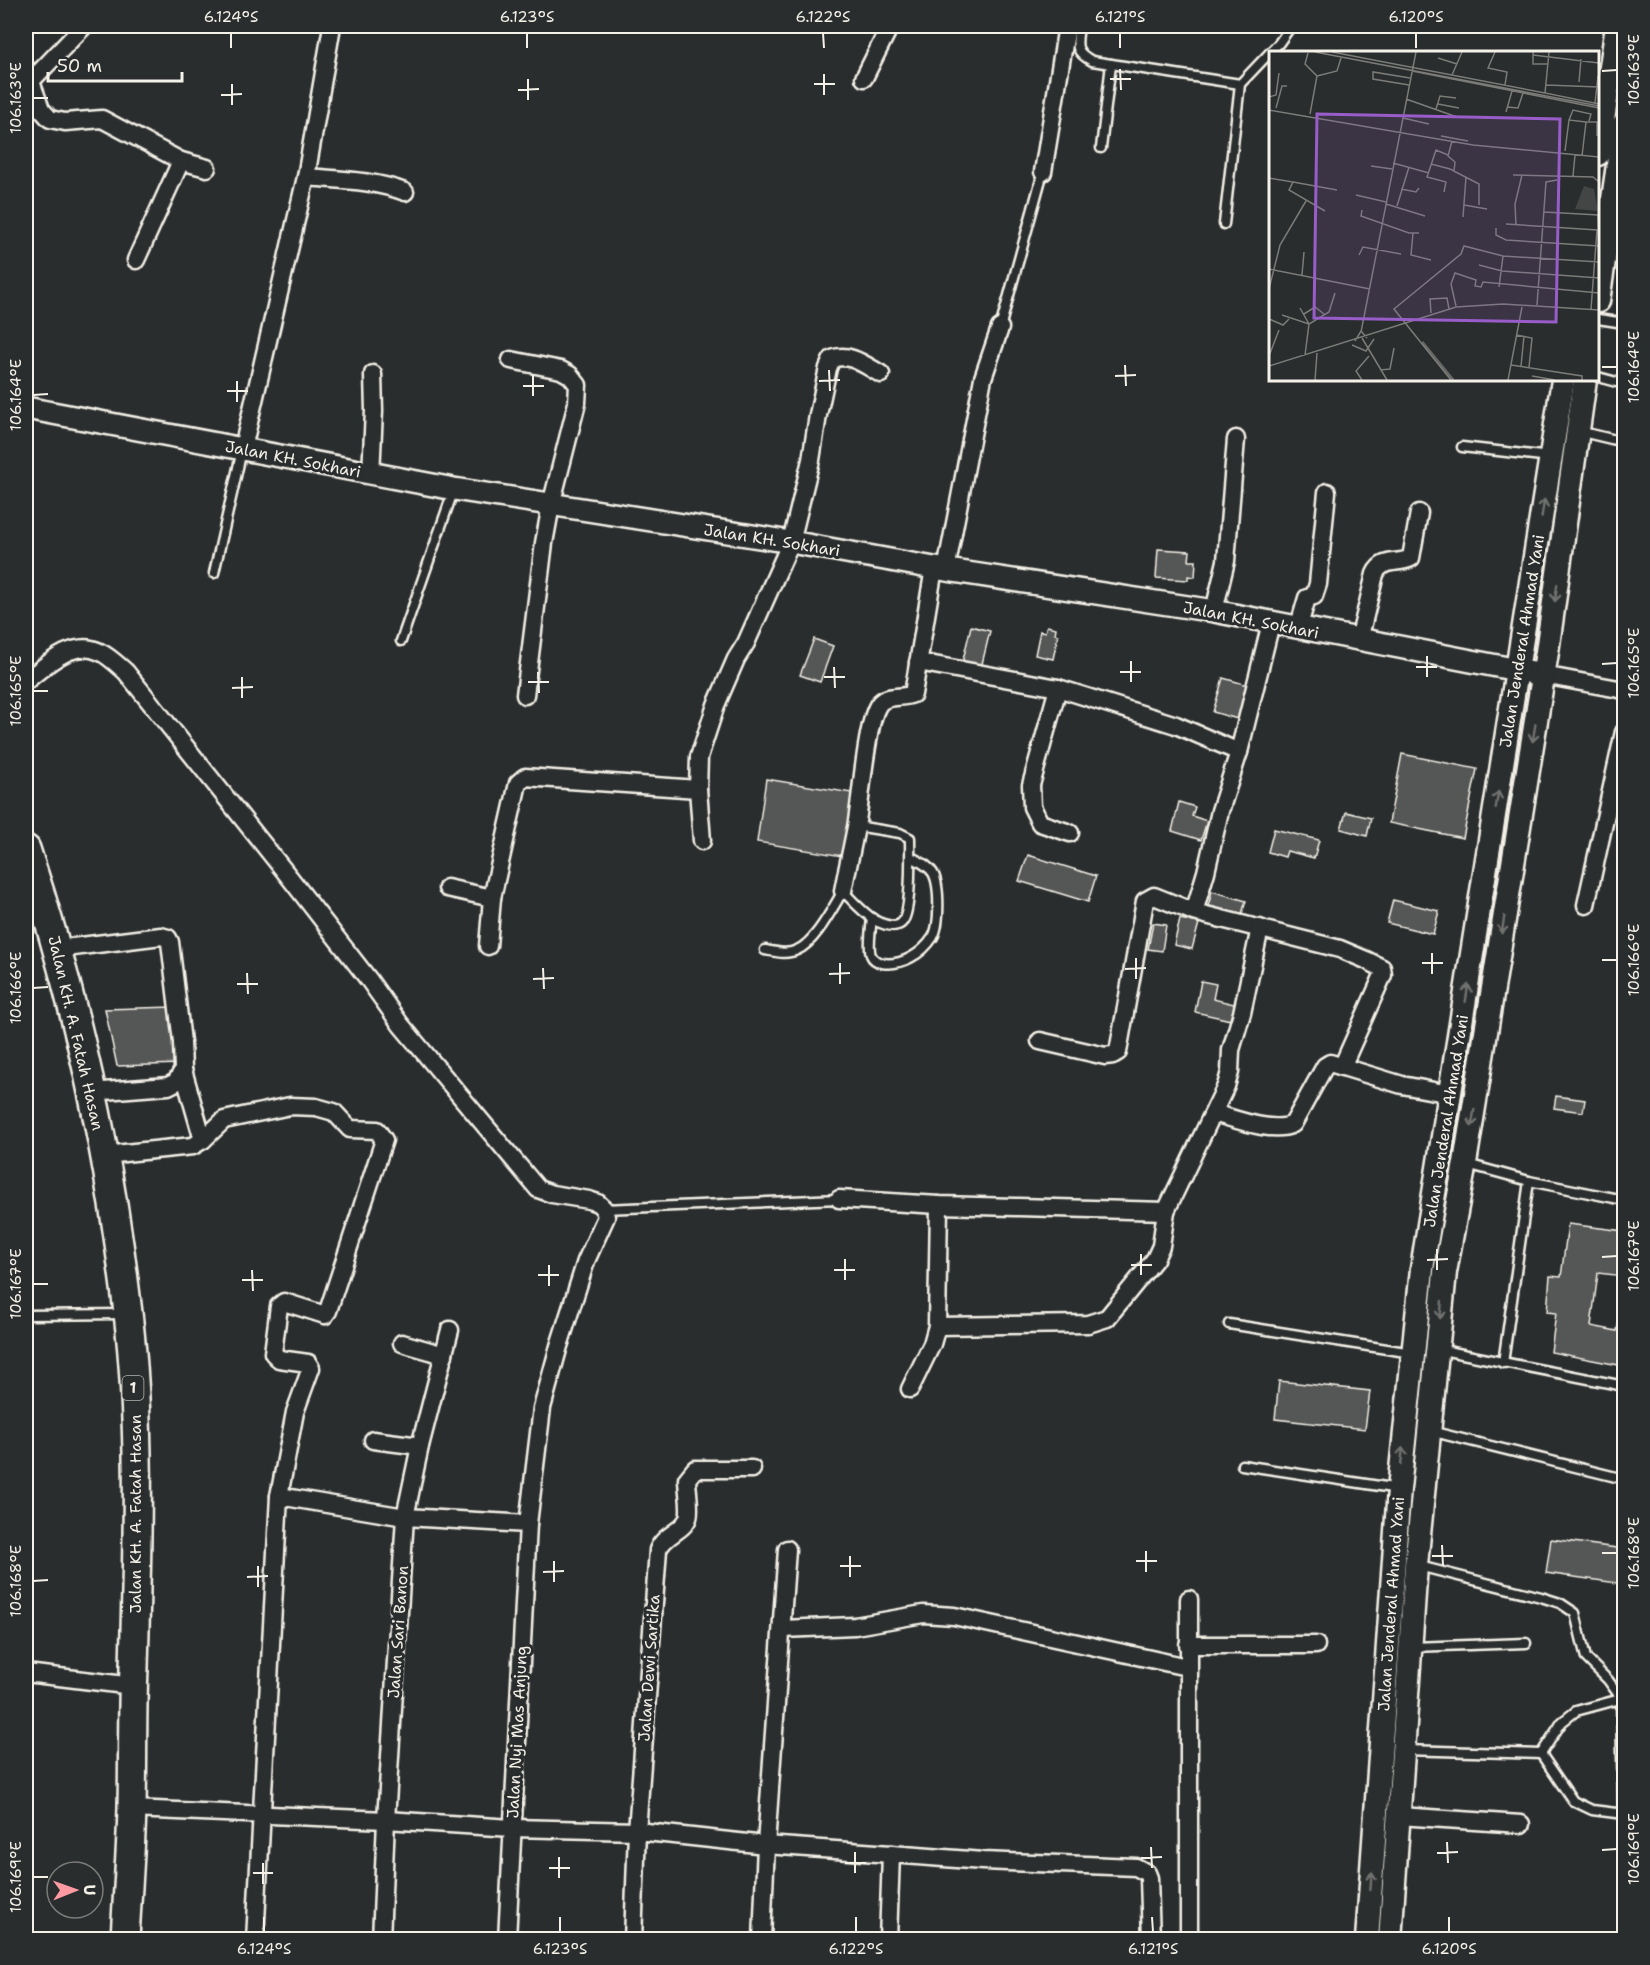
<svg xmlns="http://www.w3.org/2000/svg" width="1650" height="1965" font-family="'Shantell Sans',sans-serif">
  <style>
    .building { fill: #555756; stroke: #f4f1e8; stroke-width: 1.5 }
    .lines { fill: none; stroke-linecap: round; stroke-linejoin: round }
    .service-casing { stroke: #f4f1e8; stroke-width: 13 }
    .minor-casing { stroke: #f4f1e8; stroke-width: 21 }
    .tertiary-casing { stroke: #f4f1e8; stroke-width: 26 }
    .secondary-casing { stroke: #f4f1e8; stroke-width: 27 }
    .trunk-casing { stroke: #f4f1e8; stroke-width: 32 }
    .service { stroke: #2a2d2e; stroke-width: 8 }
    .minor { stroke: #2a2d2e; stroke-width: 16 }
    .tertiary { stroke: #2a2d2e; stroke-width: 21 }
    .secondary { stroke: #2a2d2e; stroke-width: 22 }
    .trunk { stroke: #2a2d2e; stroke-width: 27 }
    .oneway { stroke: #71726f }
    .ticks { fill: none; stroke: #f4f1e8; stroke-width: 2 }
    .labels { text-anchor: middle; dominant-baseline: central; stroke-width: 6; stroke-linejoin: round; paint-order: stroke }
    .shield { fill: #2a2d2e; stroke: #b7b6b0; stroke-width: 1.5 }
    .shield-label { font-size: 15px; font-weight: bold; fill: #f4f1e8 }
    .street-label { font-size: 16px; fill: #f4f1e8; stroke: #2a2d2e }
    .inset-river { fill: none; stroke: #676866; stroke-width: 3 }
    .inset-road { fill: none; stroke: #7b7b78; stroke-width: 1.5 }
    .view { fill: #995dc9; fill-opacity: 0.15; stroke: #995dc9; stroke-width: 3 }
    .inset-edge { fill: none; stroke: #f4f1e8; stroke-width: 3 }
    .neatline { fill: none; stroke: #f4f1e8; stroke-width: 2 }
    .ticks-label { font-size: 15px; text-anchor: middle; fill: #f4f1e8 }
  </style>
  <rect width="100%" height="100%" fill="#2a2d2e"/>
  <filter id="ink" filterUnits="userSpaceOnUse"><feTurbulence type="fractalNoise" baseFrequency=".0167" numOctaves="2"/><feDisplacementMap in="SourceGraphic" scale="12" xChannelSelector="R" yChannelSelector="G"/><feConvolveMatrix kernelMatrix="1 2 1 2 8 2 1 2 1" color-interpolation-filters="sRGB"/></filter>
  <g filter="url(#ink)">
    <g class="building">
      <polygon points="1158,549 1190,551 1189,561 1196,561 1195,577 1188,576 1188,580 1156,578"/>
      <polygon points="971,626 990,631 981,668 962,664"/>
      <polygon points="1047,626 1056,628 1055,634 1058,635 1053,659 1035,655 1040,631 1045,632"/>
      <polygon points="814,639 833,646 820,682 800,675"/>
      <polygon points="1223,678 1251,686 1241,720 1213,712"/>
      <polygon points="1402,754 1477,769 1463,838 1389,823"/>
      <polygon points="766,779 852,793 842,856 757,842"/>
      <polygon points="1179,802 1195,807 1192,816 1207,821 1201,840 1172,831"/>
      <polygon points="1346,812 1371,818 1367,836 1341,829"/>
      <polygon points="1274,829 1319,840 1314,858 1287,851 1285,857 1268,852"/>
      <polygon points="1028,855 1096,876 1088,902 1019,881"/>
      <polygon points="1212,891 1246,901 1240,920 1207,911"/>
      <polygon points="1393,900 1439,911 1433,934 1387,923"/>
      <polygon points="1180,919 1199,923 1192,949 1174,945"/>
      <polygon points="1153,923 1166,925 1162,951 1148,949"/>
      <polygon points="1201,981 1216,984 1213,999 1238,1005 1235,1021 1195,1012"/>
      <polygon points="174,1007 181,1064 117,1066 105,1009"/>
      <polygon points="1556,1096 1585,1100 1583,1112 1554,1108"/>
      <polygon points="1568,1224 1624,1231 1624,1276 1598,1273 1591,1326 1617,1331 1621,1311 1624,1312 1624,1366 1551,1352 1556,1313 1547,1312 1550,1276 1561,1277"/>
      <polygon points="1279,1381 1370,1391 1365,1429 1275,1419"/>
      <polygon points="1551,1539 1624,1549 1624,1584 1546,1573"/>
    </g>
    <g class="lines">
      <g class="service-casing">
        <g id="service">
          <path d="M1079 26C1077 44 1073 51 1092 61L1240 84 1279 43 1291 26"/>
          <polyline points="1101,148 1111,64"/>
          <polyline points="1598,205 1624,209"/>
          <polyline points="1224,224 1240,84"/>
          <polyline points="1598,319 1624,323"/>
          <polyline points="1000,328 1043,172"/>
          <polyline points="1598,377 1624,384"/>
          <polyline points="1578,431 1624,442"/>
          <polyline points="1462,447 1551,457"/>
          <polyline points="214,573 242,450"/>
          <polyline points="401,641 454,489"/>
          <path d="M872 918C871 927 868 948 871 955 873 960 878 962 882 963 902 966 922 954 933 937 940 925 940 885 933 873 928 865 919 861 911 857"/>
          <path d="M765 950C776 952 787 955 797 950 815 943 833 907 843 891 853 901 865 915 878 922 885 925 898 929 903 921 912 907 910 855 910 838L900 833 856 826"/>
          <polyline points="1467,1164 1529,1181 1624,1200"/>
          <polyline points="604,1209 839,1199"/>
          <polyline points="26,1315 125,1314"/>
          <polyline points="1229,1324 1412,1353"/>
          <polyline points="1437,1349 1624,1386"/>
          <polyline points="1503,1363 1529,1181"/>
          <polyline points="1430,1431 1624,1479"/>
          <polyline points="1242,1465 1399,1489"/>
          <polyline points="1419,1566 1541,1597 1560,1603 1575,1613 1586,1658 1608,1680 1621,1698 1623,1814"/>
          <polyline points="1412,1647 1526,1643"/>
          <polyline points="1404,1750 1541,1754 1562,1722 1576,1711 1624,1698"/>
          <polyline points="1541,1754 1573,1801 1592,1810 1624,1814"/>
        </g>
      </g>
      <g class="minor-casing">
        <g id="minor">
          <polyline points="26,68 41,109 50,119 65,122 102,119 181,161 207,168"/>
          <polyline points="864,78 890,26"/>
          <polyline points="31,81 84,26"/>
          <polyline points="1043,172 1067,26"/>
          <path d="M306 177C340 180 373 180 405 192"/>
          <polyline points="136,260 181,161"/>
          <polyline points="511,360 561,370 570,375 578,385 577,403 551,505 544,543 525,695"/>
          <polyline points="243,448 306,177 332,26"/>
          <polyline points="371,474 374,411 373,374"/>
          <polyline points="946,570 983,378 1000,328"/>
          <polyline points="1214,611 1226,561 1236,439"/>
          <polyline points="1298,629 1307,598 1314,596 1318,584 1327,492"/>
          <path d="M1359 640 1375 574C1383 557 1398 565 1411 558L1419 513"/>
          <polyline points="918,662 1058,688 1176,725 1239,752"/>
          <polyline points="1543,675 1624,690"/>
          <path d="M26 681C45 666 73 638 100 652 109 656 118 665 126 672L290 878 369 980 401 1025 538 1189 552 1194 589 1200 598 1203 604 1209 606 1217 586 1261 559 1346 542 1408 528 1524 507 1940"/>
          <polyline points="1058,688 1031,785 1032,807 1040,823 1070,833"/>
          <path d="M702 841 698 789 699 757 716 705 736 659 746 643 791 542 811 460 818 415 828 368 832 359C850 352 866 366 881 374"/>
          <polyline points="447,888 492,898"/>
          <path d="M843 891C847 870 852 848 856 827 861 802 866 721 879 704 886 694 902 699 913 694L934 568"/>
          <polyline points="1586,905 1624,732"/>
          <polyline points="1194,912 1206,872 1220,811 1239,752 1271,623"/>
          <polyline points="488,946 492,898 518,783 525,777 698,789"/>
          <polyline points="57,949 161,936 168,938 170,942 182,1042 183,1070 176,1082 168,1086 91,1092"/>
          <polyline points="1040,1041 1105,1056 1113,1055 1118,1052 1145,901 1154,896 1194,912 1340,949 1366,960 1382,968 1383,975 1342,1067"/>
          <polyline points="183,1070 203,1140"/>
          <path d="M1214 1113C1235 1119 1274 1134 1293 1124L1325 1066 1330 1063 1402 1085 1450 1094"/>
          <polyline points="105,1155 193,1146 203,1140 224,1120 290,1106 316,1107 334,1112 350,1129 377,1130 384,1140 328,1311 325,1315 284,1302 279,1306 273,1353 279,1359 308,1363 311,1368 295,1412 279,1496 255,1940"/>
          <polyline points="839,1199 939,1205 1166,1211"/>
          <polyline points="937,1326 1088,1324 1107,1318 1155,1259 1161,1246 1166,1211 1226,1086 1230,1072 1231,1050 1242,1013 1260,928"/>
          <polyline points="402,1343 444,1355"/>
          <polyline points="910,1389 932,1344 937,1326 939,1205"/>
          <polyline points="373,1440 420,1446"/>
          <polyline points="279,1496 405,1517 528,1524"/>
          <polyline points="782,1629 855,1626 923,1614 954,1616 1187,1667"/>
          <polyline points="1188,1645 1316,1645"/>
          <polyline points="26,1673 133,1686"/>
          <polyline points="132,1809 386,1820 512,1828 637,1831 766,1845 891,1854 983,1861 1136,1867 1147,1873 1149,1878 1151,1940"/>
          <polyline points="1399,1816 1521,1824"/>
          <polyline points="381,1940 386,1820 405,1517 420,1446 450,1330"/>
          <path d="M633 1940 637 1831 658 1550C664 1534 683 1532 688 1518 691 1510 687 1489 687 1479L695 1469H752"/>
          <polyline points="762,1940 766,1845 787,1549"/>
          <polyline points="888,1940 891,1854"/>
          <polyline points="1189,1940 1189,1599"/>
        </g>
      </g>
      <g class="tertiary-casing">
        <polyline id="tertiary" points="26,408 454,489 791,542 934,568 1214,611 1543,675"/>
      </g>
      <g class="secondary-casing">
        <g id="secondary">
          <polyline points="1598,154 1617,26"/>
          <polyline points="1598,301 1624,124"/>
          <polyline points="1367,1940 1399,1489 1422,1269 1563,380"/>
          <polyline points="1390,1940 1416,1565 1445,1272 1465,1163 1547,652 1585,380"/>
        </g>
      </g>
      <g class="trunk-casing">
        <path id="trunk" d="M26 849C76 999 110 1156 128 1313 142 1431 137 1550 134 1668 132 1714 133 1760 132 1807 131 1851 127 1895 125 1940"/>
      </g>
      <use href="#service" class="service"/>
      <use href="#minor" class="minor"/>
      <use href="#tertiary" class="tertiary"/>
      <use href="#secondary" class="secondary"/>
      <use href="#trunk" class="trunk"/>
    </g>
    <defs><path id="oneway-shaft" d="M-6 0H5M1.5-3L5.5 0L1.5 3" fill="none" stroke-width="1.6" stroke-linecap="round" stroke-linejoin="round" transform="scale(1.5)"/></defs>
    <g class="oneway">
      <use href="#oneway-shaft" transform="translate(1543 508) rotate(-81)"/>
      <use href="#oneway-shaft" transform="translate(1556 593) rotate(98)"/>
      <use href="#oneway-shaft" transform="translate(1534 733) rotate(99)"/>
      <use href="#oneway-shaft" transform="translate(1497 800) rotate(-81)"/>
      <use href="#oneway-shaft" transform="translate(1503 925) rotate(99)"/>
      <use href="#oneway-shaft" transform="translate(1467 993) rotate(-81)"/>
      <use href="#oneway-shaft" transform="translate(1473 1118) rotate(99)"/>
      <use href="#oneway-shaft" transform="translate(1441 1310) rotate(96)"/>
      <use href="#oneway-shaft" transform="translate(1402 1456) rotate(-84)"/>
      <use href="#oneway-shaft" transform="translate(1371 1881) rotate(-86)"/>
    </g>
  </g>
  <path class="ticks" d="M231 33V48M527 33V48M823 33 824 48M1120 33V48M1416 33V48M1120 69 1121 90M1602 71 1617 70M824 74V95M528 79V100M1110 79H1131M232 84V105M814 84H835M518 90 539 89M221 95 242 94M33 98H48M1125 365 1126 386M1602 367H1617M829 370 830 391M533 375V396M1115 376 1136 375M237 381V402M819 381 840 380M523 386H544M227 391H248M33 395 48 394M1427 656V677M1131 661V682M1602 664 1617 663M834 667 835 688M1416 667H1437M538 672 539 693M1120 672H1141M242 677V698M824 677H845M528 682H549M232 688 253 687M33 691H48M1432 953V974M1136 958V979M1602 960H1617M840 963V984M1422 963H1443M543 968 544 989M1125 969 1146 968M247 973 248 994M829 974 850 973M533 979 554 978M237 984H258M33 988 48 987M1437 1249V1270M1141 1254V1275M1602 1257 1617 1256M845 1259V1280M1427 1260 1448 1259M549 1265V1286M1131 1265H1152M252 1270 253 1291M834 1270H855M538 1275H559M242 1280H263M33 1284H48M1442 1545 1443 1566M1146 1551V1572M1602 1553H1617M850 1556V1577M1432 1556H1453M554 1561V1582M1136 1561H1157M258 1566V1587M840 1566H861M543 1572 564 1571M247 1577 268 1576M33 1581 48 1580M1447 1842 1448 1863M1151 1847 1152 1868M1602 1850 1617 1849M855 1852V1873M1437 1853 1458 1852M559 1857V1878M1141 1858 1162 1857M263 1863V1884M845 1863H866M549 1868H570M253 1873H273M33 1877H48M264 1917V1932M560 1917V1932M856 1917V1932M1152 1917 1153 1932M1449 1917V1932"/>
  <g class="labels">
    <rect class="shield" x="122.5" y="1376" width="21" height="24" rx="4.5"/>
    <g class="shield-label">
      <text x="133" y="1388">1</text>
    </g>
    <g class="street-label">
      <text transform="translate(293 459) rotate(11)">Jalan KH. Sokhari</text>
      <text transform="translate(772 540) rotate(9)">Jalan KH. Sokhari</text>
      <text transform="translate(1251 620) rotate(11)">Jalan KH. Sokhari</text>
      <text transform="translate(1522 641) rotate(-81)">Jalan Jenderal Ahmad Yani</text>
      <text transform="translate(76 1033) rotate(77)">Jalan KH. A. Fatah Hasan</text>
      <text transform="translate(1446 1121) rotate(-81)">Jalan Jenderal Ahmad Yani</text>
      <text transform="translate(135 1514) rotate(-90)">Jalan KH. A. Fatah Hasan</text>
      <text transform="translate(1391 1604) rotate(-86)">Jalan Jenderal Ahmad Yani</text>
      <text transform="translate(398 1632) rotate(-86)">Jalan Sari Banon</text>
      <text transform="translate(649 1668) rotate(-86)">Jalan Dewi Sartika</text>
      <text transform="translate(517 1732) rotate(-87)">Jalan Nyi Mas Anjung</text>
    </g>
  </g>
  <g transform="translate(1269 51)">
    <rect width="330" height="330" fill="#2a2d2e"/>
    <path d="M315 135 325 138 329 160 306 158Z" fill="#444645"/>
    <path class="inset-river" d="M153 291 184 329"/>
    <path class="inset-road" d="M46 1 330 55M63 1 276 42M226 1 219 17 238 21 236 34M264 1V13H279M280 1 276 42 330 53M39 2 36 13 48 25 41 63M264 4 330 12M169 7 188 13M143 20 330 57M183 24 193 1M48 25 68 20 72 7M310 31 312 8M140 34 104 28V21L141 27M277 34 330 36M0 46 7 44 10 22M137 48 188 66M326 52 329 25M169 53 190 57M238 56 249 57 254 42M7 57 13 35H18M167 58 171 45 187 47M0 59 204 94 330 106M237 61 243 40M134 67 160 73M300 69 304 59 322 63 320 70M172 85 199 90M183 90 179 105 186 111 185 120M296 100 300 69 317 71M313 105 317 71H328V85M124 112 160 122M162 113 181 118 210 133V154M102 115 123 118M244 124 324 126 330 131M304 125 306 104M0 127 24 131 20 139 56 160M24 131 68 139M132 138 147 141 150 137M175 141 177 131 158 126 167 99 179 104M87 144 117 151M117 153 156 165M195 154 218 158M128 155 140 116M93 159 92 165 140 182H150M275 161 329 164 330 179M194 166 197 126M237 173 328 179 322 258M247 174 246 153 253 124M227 177V184L237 189 330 195M144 182 142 204 162 209M90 204 94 196 132 203M210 214 233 220 330 227M0 218 101 238M33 224 35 201M230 236 234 205M0 238 11 194 37 150M268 254 277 131 288 129M187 255 182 233 186 222 207 229 206 235 212 236 214 231 330 242M31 257 40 273M162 262 161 248 178 247 180 258M35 263 46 256 55 263M13 264 40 273M0 268 14 274 20 268M92 281 147 1M247 284 263 287 260 316M93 287 118 329M86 290 92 280 98 287M83 294 97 300 105 288M36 304 40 273 60 261 66 242M0 305 10 279M242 314 313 325V329M0 315 187 256 234 253 330 259M252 315 255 285M111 319 121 318 125 297M263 325 286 329M46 329 48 302M93 329 87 320 100 305M182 329 125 258 192 203 195 195 234 205 330 211M239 329 253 256"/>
    <path class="view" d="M48 63 291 68 287 271 45 267Z"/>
    <rect width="330" height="330" class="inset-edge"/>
  </g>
  <rect width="1650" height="1965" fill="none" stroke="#2a2d2e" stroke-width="66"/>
  <g transform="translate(75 1890) rotate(89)"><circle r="28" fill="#2a2d2e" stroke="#7b7b78" stroke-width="1.5"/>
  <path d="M0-4.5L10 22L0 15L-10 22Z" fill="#ff9aa2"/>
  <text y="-9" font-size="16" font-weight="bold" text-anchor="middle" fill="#f4f1e8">U</text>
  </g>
  <path d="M48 72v9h134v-9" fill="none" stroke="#f4f1e8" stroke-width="3"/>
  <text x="57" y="72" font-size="18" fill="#f4f1e8" stroke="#2a2d2e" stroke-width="4.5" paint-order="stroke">50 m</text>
  <rect x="33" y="33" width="1584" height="1899" class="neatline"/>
  <g class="ticks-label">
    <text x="231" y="22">6.124°S</text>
    <text x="527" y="22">6.123°S</text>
    <text x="823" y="22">6.122°S</text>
    <text x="1120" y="22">6.121°S</text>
    <text x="1416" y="22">6.120°S</text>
    <text transform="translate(1634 70) rotate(-90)" y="5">106.163°E</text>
    <text transform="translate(16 98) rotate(-90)" y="5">106.163°E</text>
    <text transform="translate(1634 367) rotate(-90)" y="5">106.164°E</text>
    <text transform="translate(16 395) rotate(-90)" y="5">106.164°E</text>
    <text transform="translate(1634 663) rotate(-90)" y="5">106.165°E</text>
    <text transform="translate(16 691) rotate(-90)" y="5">106.165°E</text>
    <text transform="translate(1634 960) rotate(-90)" y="5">106.166°E</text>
    <text transform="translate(16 988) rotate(-90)" y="5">106.166°E</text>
    <text transform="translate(1634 1256) rotate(-90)" y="5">106.167°E</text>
    <text transform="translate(16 1284) rotate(-90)" y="5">106.167°E</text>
    <text transform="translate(1634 1553) rotate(-90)" y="5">106.168°E</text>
    <text transform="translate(16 1581) rotate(-90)" y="5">106.168°E</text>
    <text transform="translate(1634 1849) rotate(-90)" y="5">106.169°E</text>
    <text transform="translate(16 1877) rotate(-90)" y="5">106.169°E</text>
    <text x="264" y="1954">6.124°S</text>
    <text x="560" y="1954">6.123°S</text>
    <text x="856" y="1954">6.122°S</text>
    <text x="1153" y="1954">6.121°S</text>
    <text x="1449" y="1954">6.120°S</text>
  </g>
</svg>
